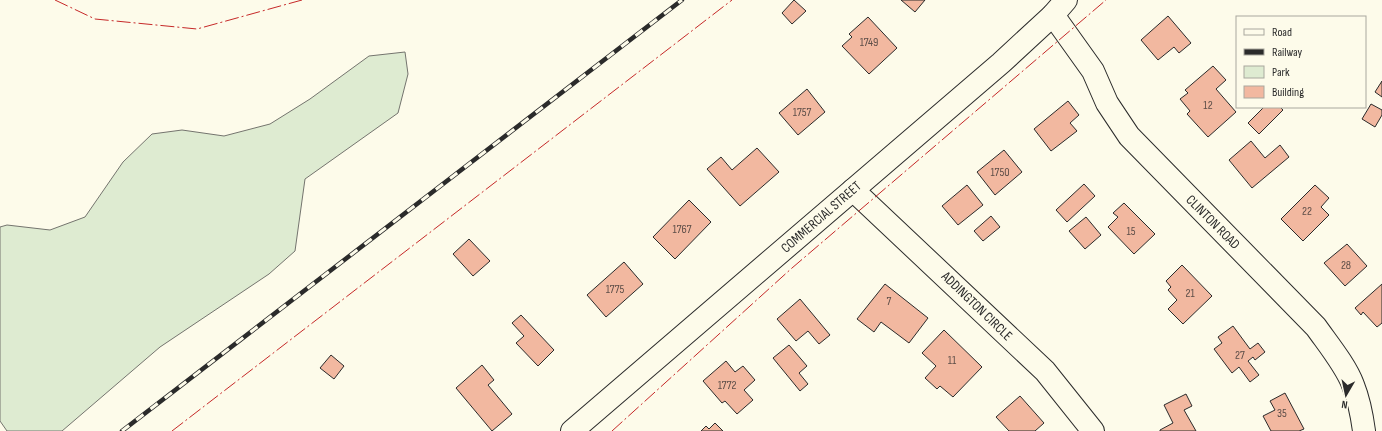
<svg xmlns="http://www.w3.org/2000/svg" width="1382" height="431" font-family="'Sofia Sans Condensed',sans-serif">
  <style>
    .green { fill: #deebd1; stroke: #74746e }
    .building { fill: #f2b8a0; stroke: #2b2b2b }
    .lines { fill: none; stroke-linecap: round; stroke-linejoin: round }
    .minor-casing { stroke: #2b2b2b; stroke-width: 24 }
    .major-casing { stroke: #2b2b2b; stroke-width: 24 }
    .minor { stroke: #fdfbea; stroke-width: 22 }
    .major { stroke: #fdfbea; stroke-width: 22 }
    .rail-casing { stroke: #2b2b2b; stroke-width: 4.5 }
    .rail { stroke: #fdfbea; stroke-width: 3; stroke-dasharray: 9; stroke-linecap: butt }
    .power { stroke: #c62828; stroke-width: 1; stroke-dasharray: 14 3 2 3; stroke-linecap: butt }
    .labels { text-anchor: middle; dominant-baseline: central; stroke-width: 3; stroke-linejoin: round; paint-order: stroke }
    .number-label { font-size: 12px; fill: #5d4e48 }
    .street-label { font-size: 14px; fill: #2b2b2b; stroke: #fdfbea }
  </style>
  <rect width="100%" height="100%" fill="#fdfbea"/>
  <polygon class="green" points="405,52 408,74 398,113 305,179 295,251 269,274 160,347 62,431 7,431 0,421 0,227 7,225 50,230 85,217 123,162 152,134 182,130 224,136 270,124 310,99 369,56"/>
  <g class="building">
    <polygon points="794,0 806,11 792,24 782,13"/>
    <polygon points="901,0 925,0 915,12"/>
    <polygon points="1168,16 1191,43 1179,53 1174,47 1158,60 1141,40"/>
    <polygon points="868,17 897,48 869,74 842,46 852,37 849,34"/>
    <polygon points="1213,66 1226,80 1216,89 1236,112 1208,137 1187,114 1190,111 1180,99 1188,93 1185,90"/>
    <polygon points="1382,81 1382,97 1375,92"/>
    <polygon points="807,89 825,112 798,135 779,113"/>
    <polygon points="1068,101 1079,115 1070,123 1077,131 1051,151 1034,129"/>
    <polygon points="1371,104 1382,110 1382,115 1375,127 1362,119"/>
    <polygon points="1264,107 1280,107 1283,110 1259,134 1248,123"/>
    <polygon points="1251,141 1265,158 1280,145 1289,157 1252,188 1229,160"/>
    <polygon points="757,148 779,172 740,206 707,169 721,157 732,170"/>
    <polygon points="1004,150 1022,172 995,195 977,172"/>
    <polygon points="1084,184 1095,196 1067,222 1056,210"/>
    <polygon points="967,185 983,205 958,225 942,206"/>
    <polygon points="1315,185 1329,198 1321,207 1329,215 1303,241 1281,219"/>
    <polygon points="689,200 711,222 675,259 653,237"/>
    <polygon points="1124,203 1155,234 1134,254 1108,227 1118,217 1113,213"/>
    <polygon points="991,216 1000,227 983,241 974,231"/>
    <polygon points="1086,217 1101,235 1085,249 1069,231"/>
    <polygon points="469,239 490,261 473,276 453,254"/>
    <polygon points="1347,244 1367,266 1345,286 1324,263"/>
    <polygon points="624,262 643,284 606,317 587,295"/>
    <polygon points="1182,265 1212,296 1183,324 1168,309 1177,300 1168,290 1171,287 1166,281"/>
    <polygon points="885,284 928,318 909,343 881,322 874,332 857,319"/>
    <polygon points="1382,284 1382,323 1377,327 1363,312 1361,315 1355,308"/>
    <polygon points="800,299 830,335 819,344 808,331 796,341 777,319"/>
    <polygon points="521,315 554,350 538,366 516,343 524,336 512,323"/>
    <polygon points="1233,326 1250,349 1258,343 1265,352 1255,360 1253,357 1248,361 1259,375 1250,382 1239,367 1232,373 1214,349 1222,343 1218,337"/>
    <polygon points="944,330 982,367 953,397 940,386 937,389 925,378 936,366 922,353"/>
    <polygon points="789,345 807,366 799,373 808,384 800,391 773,358"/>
    <polygon points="331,355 344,366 334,379 320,368"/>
    <polygon points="726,361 735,372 743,366 755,380 744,390 753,400 737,414 725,401 722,403 703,381"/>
    <polygon points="482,365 494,380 488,385 512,414 492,431 456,388"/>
    <polygon points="1285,393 1304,429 1299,431 1271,431 1263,416 1275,410 1270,401"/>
    <polygon points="1186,394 1192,406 1184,410 1196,431 1160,431 1160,430 1173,423 1164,405"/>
    <polygon points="1020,396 1044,423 1035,431 1009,431 996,417"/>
    <polygon points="715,423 723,431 701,431 706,426 709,429"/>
  </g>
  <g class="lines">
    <g class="minor-casing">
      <g id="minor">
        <path d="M1053 15 1093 71 1107 103 1129 136 1316 327C1328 344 1346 366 1353 385 1359 400 1362 416 1364 431"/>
        <polyline points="853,190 1045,371 1093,431"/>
      </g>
    </g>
    <g class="major-casing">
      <polyline id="major" points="572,431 1001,63 1053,15 1066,0"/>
    </g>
    <use href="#minor" class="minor"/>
    <use href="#major" class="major"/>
    <g class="rail-casing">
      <polyline id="rail" points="122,431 682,0"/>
    </g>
    <use href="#rail" class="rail"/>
    <g class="power">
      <polyline points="55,0 95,19 197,29 302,0"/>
      <polyline points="172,431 732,0"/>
      <polyline points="612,431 792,268 1106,0"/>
    </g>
  </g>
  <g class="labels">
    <g class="number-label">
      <text x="869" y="42">1749</text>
      <text x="1208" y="105">12</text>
      <text x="802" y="112">1757</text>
      <text x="1000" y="172">1750</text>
      <text x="1307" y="211">22</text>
      <text x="682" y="229">1767</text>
      <text x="1131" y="231">15</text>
      <text x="1346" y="265">28</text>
      <text x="615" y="289">1775</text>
      <text x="1190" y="293">21</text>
      <text x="889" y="301">7</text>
      <text x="1240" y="355">27</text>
      <text x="952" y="360">11</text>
      <text x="727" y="385">1772</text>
      <text x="1282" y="413">35</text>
    </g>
    <g class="street-label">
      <text transform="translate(821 217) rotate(-41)">COMMERCIAL STREET</text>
      <text transform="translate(1213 222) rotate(45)">CLINTON ROAD</text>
      <text transform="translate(977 306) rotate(44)">ADDINGTON CIRCLE</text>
    </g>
  </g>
  <rect x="1236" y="16" width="130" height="92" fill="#fdfbea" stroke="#a9a89e"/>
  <rect x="1244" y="29" width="20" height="6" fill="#fdfbea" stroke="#a9a89e"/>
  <text x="1272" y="36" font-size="12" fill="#2b2b2b">Road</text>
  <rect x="1244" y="49" width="20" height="6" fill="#2b2b2b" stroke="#a9a89e"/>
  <text x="1272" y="56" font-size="12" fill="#2b2b2b">Railway</text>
  <rect x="1244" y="66" width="20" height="12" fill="#deebd1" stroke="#a9a89e"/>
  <text x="1272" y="76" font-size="12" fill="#2b2b2b">Park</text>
  <rect x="1244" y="86" width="20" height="12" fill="#f2b8a0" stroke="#a9a89e"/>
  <text x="1272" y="96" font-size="12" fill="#2b2b2b">Building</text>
  <g transform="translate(1346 395) rotate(189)" stroke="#fdfbea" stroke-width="3" paint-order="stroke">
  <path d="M0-3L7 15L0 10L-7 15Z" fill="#2b2b2b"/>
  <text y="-6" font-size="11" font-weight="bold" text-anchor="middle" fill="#2b2b2b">N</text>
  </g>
</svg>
